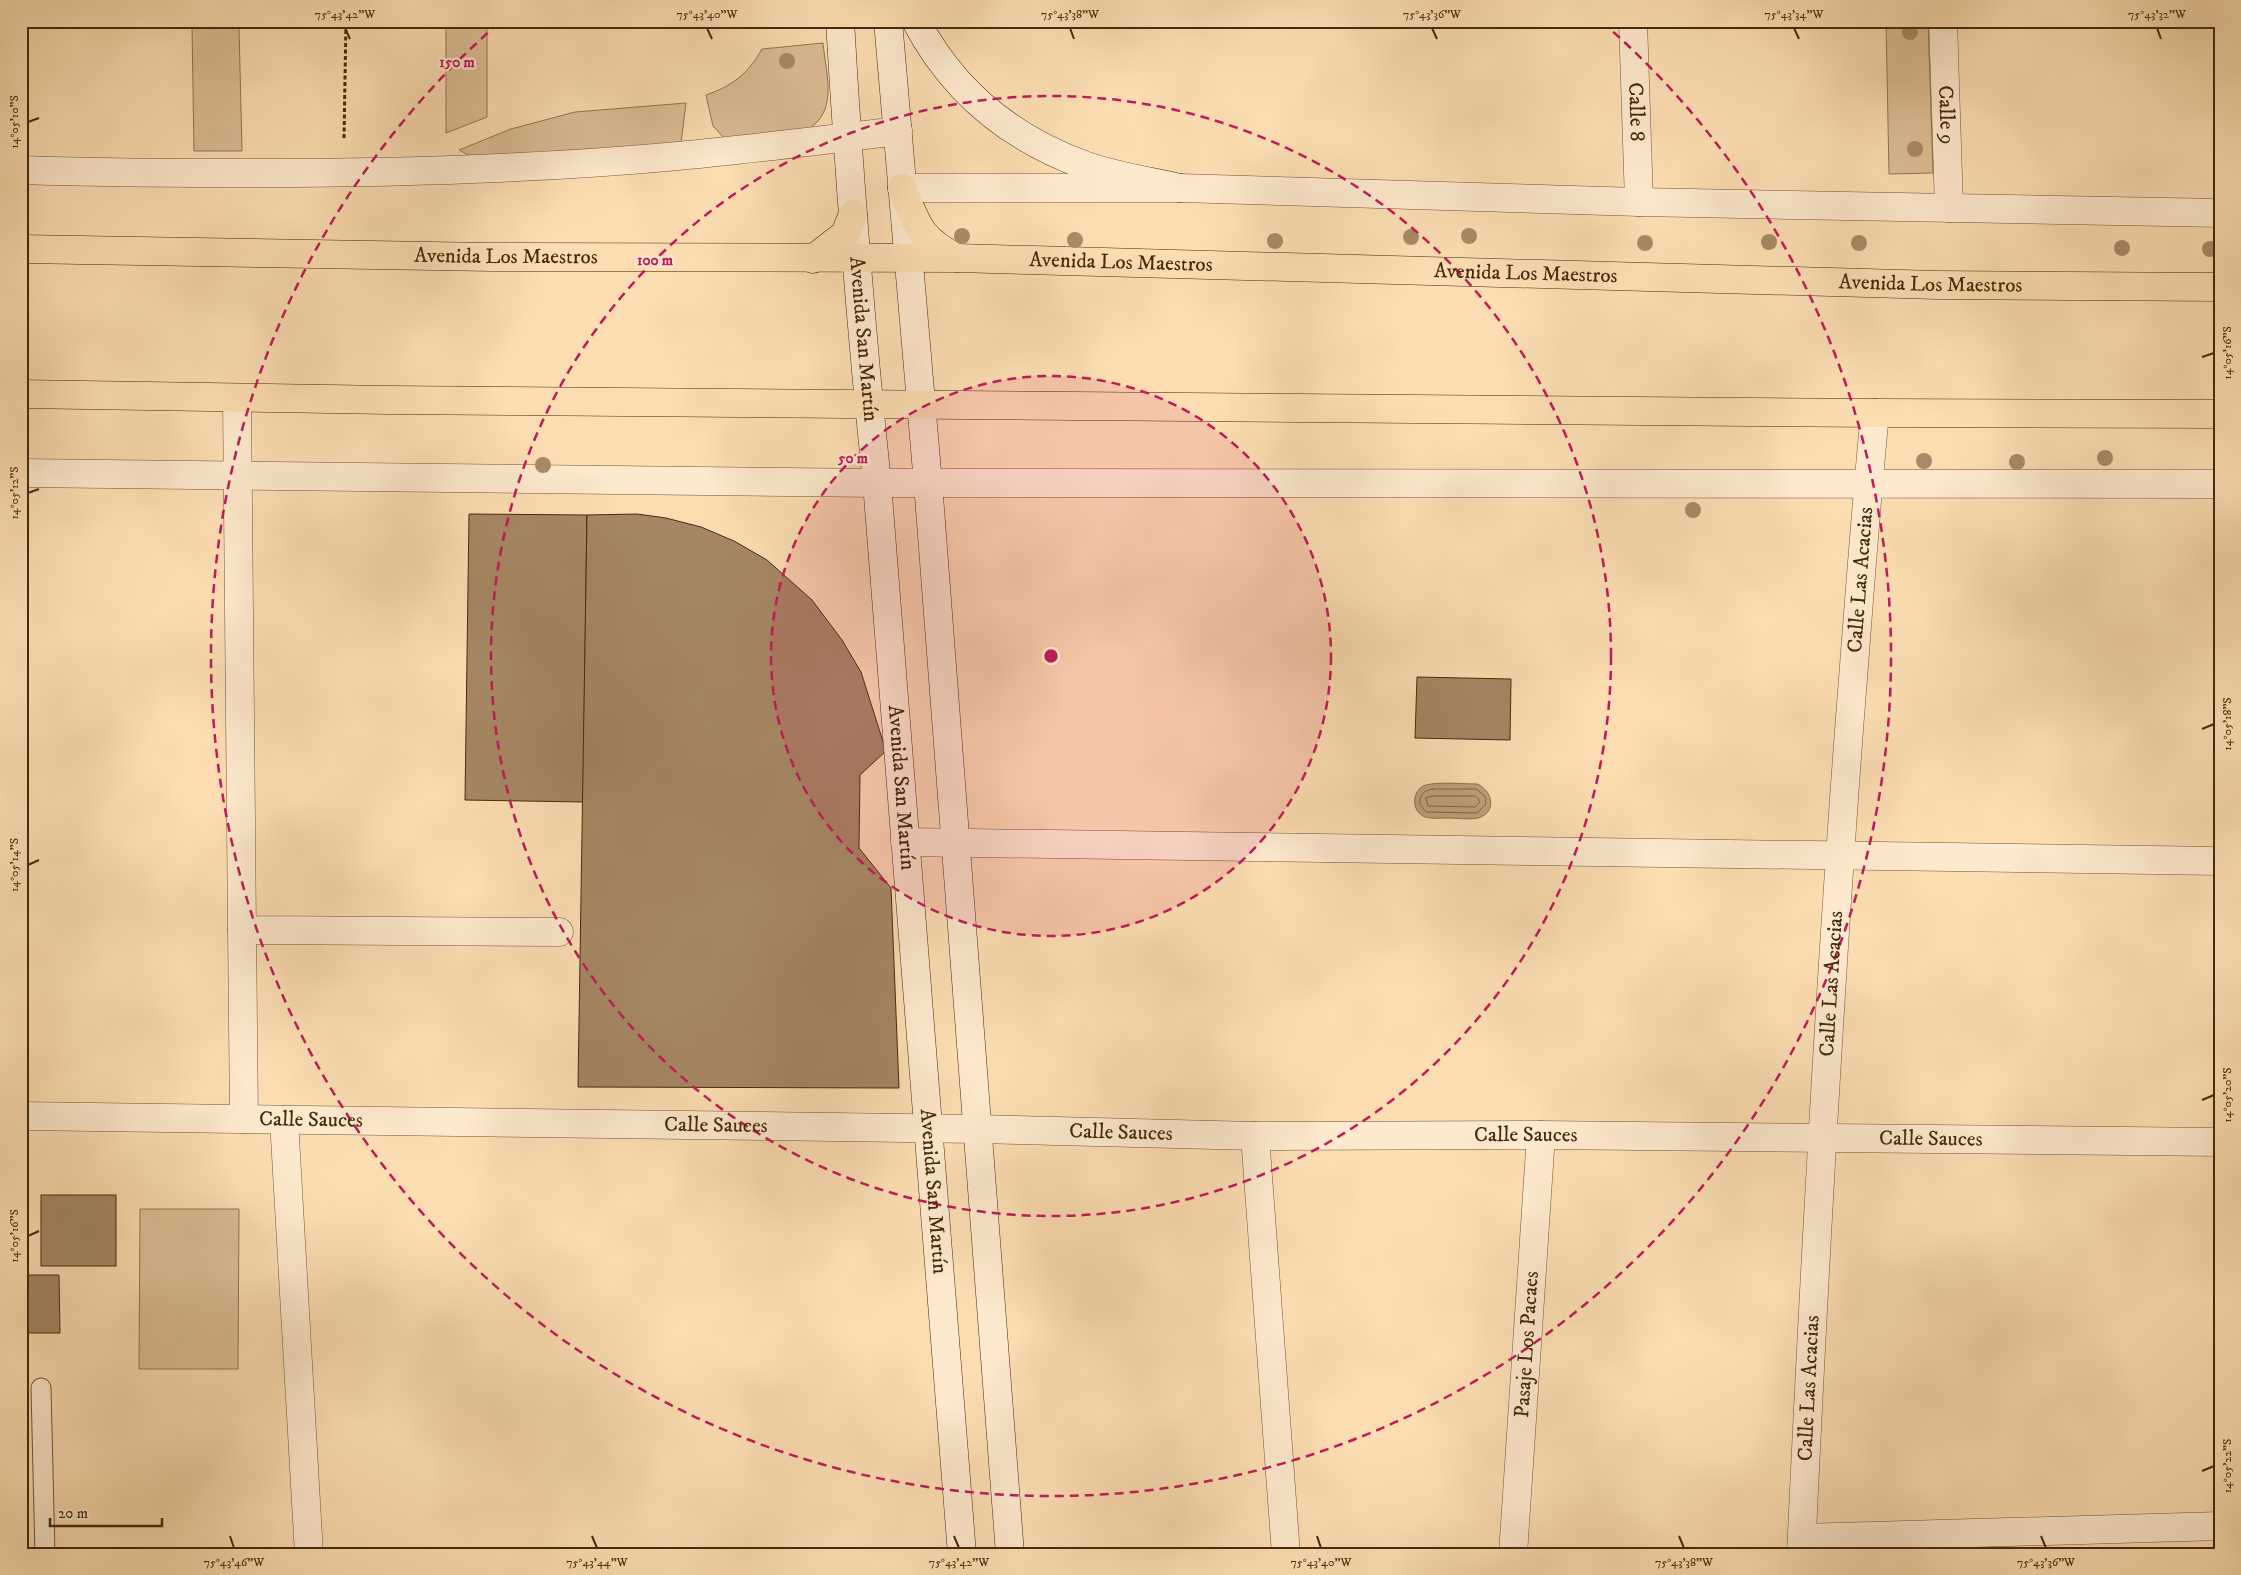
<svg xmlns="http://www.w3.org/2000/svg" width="2241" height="1575" font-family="'IM FELL DW Pica',serif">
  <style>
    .green { fill: #ddbe96; stroke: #927452 }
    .water { fill: #bea07a; stroke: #8e704e }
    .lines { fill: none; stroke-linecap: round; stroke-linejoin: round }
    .shore { stroke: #826444; stroke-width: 1 }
    .building { fill: #a58763; stroke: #46290d }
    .lane-casing { stroke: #745636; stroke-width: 21 }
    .street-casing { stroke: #745636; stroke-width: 29 }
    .secondary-casing { stroke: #46290d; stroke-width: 29 }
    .highway-casing { stroke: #46290d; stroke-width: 29 }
    .path { stroke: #46290d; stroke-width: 3; stroke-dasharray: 4 2.5; stroke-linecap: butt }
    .lane { stroke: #fde9cd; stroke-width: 19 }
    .street { stroke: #fde9cd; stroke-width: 28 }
    .secondary { stroke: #fde9cd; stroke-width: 28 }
    .highway { stroke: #fcddb2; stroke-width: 28 }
    .tree { fill: #a88a66 }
    .ticks { fill: none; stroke: #46290d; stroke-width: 2 }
    .ring { fill: none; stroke: #c2185b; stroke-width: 2.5; stroke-dasharray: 9 6 }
    .labels { text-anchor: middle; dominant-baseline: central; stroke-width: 4.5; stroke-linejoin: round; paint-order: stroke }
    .street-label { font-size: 21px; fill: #46290d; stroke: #fde9cd }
    .centre { fill: #c2185b; stroke: #fde9cd; stroke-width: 2.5 }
    .ring-label { font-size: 15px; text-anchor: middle; font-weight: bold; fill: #c2185b; stroke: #fde9cd; stroke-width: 4.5; stroke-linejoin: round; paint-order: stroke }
    .neatline { fill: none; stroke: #46290d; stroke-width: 2 }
    .ticks-label { font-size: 12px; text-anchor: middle; fill: #46290d }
  </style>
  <rect width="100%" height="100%" fill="#fcddb2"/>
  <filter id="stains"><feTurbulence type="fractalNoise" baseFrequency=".004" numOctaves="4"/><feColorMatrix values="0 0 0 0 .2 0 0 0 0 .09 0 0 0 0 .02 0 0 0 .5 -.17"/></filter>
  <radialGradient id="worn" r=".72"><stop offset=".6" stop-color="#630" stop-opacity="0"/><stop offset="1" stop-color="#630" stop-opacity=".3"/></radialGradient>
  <g class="green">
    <polygon points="446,21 487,21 487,117 446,133"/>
    <polygon points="1886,21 1928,21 1933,173 1889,174"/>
    <polygon points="192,26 239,27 242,151 194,151"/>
    <path d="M823 43C826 76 840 114 803 132L725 139 713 126 706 95C732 86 748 74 762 49Z"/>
    <polygon points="686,103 681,143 483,163 459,150 511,129 575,112"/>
    <polygon points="140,1209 239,1209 238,1369 139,1369"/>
  </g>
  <path class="water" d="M1477 784C1492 790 1498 812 1478 818 1470 820 1457 818 1448 818 1441 818 1432 819 1425 817 1412 812 1411 793 1423 786 1434 781 1464 784 1477 784Z"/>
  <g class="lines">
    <g class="shore">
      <path d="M1433 789H1476L1485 796 1486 804 1477 813 1426 812 1420 804C1419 795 1424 790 1433 789Z"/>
      <polygon points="1433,796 1475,796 1478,798 1480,802 1475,807 1428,806 1426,798"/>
    </g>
  </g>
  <g class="building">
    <polygon points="469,514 587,515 583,802 465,800"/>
    <polygon points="637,514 666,518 701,527 734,541 767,560 812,600 842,640 861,672 886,751 860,775 859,848 891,888 899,1088 578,1087 587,515"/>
    <polygon points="1417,677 1511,679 1510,740 1415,738"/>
    <rect x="41" y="1195" width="75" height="71"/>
    <polygon points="21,1275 59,1275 60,1333 21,1333"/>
  </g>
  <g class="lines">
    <g class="lane-casing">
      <polyline id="lane" points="41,1388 45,1554"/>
    </g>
    <g class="street-casing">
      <g id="street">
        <path id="s1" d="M1633 21 1639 202"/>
        <path id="s2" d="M1943 21 1949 208"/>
        <path d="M21 170C99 173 177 173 255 173 396 173 538 169 678 156 752 149 825 140 898 131"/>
        <polyline points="902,188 1180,188 1639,202 2220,213"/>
        <polyline points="237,399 242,930 559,932"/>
        <polyline points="21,473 877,483 2220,484"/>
        <polyline points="905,842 2220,861"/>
        <polyline points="242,930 244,1119"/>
        <path id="s3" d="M21 1116 976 1129 1255 1136 1541 1135 2220 1142"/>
        <polyline points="284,1120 309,1554"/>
        <polyline points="1255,1136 1286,1554"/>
        <polyline points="1802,1538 2220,1526"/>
        <path id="s4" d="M1513 1554 1541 1135"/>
        <path id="s5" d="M1801 1554C1814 1275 1829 995 1850 717 1858 616 1865 514 1875 413"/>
      </g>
    </g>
    <g class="secondary-casing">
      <g id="secondary">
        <path id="s6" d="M840 21C849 175 861 330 877 483L962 1554"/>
        <polyline points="888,21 928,483 1010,1554"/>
        <path d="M916 21C952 90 1010 138 1084 165 1114 176 1149 181 1180 188"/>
      </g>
    </g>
    <g class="highway-casing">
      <g id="highway">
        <path d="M902 188C918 226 919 238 957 258"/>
        <path id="s7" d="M21 249 491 257 957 258 1938 285 2220 287"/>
        <polyline points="813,259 845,234 853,214"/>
        <polyline points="21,394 389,400 1875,413 2220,414"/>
      </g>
    </g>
    <polyline class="path" points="344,138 346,21"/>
    <use href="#lane" class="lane"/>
    <use href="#street" class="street"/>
    <use href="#secondary" class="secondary"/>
    <use href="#highway" class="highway"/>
  </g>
  <g class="tree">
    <circle cx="1910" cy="32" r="8"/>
    <circle cx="787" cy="61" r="8"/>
    <circle cx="1915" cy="149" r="8"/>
    <circle cx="962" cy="236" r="8"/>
    <circle cx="1469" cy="236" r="8"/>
    <circle cx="1411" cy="237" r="8"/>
    <circle cx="1075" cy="240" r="8"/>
    <circle cx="1275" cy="241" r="8"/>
    <circle cx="1769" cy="242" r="8"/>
    <circle cx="1645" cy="243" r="8"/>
    <circle cx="1859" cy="243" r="8"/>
    <circle cx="2122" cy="248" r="8"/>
    <circle cx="2210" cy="249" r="8"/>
    <circle cx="2105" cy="458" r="8"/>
    <circle cx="1924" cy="461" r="8"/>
    <circle cx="2017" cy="462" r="8"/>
    <circle cx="543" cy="465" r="8"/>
    <circle cx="1693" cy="510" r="8"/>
  </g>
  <path class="ticks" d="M345 28 350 39M707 28 712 39M1070 28 1074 39M1432 28 1437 39M1794 28 1799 39M2157 28 2161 39M28 122 39 118M2202 357 2214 353M28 493 39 489M2202 729 2214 724M28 865 39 860M2202 1100 2214 1095M28 1236 39 1231M2202 1471 2214 1466M230 1536 234 1548M592 1536 597 1548M954 1536 959 1548M1317 1536 1321 1548M1679 1536 1684 1548M2041 1536 2046 1548"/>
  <circle cx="1051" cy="656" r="280" fill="#c2185b" fill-opacity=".12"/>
  <g class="ring">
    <circle cx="1051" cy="656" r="280"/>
    <circle cx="1051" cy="656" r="560"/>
    <path d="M1602 22A840 840 0 1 1 500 22"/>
  </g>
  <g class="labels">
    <g class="street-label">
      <text stroke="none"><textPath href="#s1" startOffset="91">Calle 8</textPath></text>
      <text stroke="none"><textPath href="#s2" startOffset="94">Calle 9</textPath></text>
      <text stroke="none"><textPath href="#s7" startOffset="485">Avenida Los Maestros</textPath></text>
      <text stroke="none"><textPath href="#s7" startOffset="1100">Avenida Los Maestros</textPath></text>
      <text stroke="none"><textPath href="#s7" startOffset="1505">Avenida Los Maestros</textPath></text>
      <text stroke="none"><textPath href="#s7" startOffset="1910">Avenida Los Maestros</textPath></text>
      <text stroke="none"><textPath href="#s6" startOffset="319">Avenida San Martín</textPath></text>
      <text stroke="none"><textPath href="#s5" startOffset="976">Calle Las Acacias</textPath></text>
      <text stroke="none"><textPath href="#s6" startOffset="769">Avenida San Martín</textPath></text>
      <text stroke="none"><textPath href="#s5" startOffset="571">Calle Las Acacias</textPath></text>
      <text stroke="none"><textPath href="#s3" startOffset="290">Calle Sauces</textPath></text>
      <text stroke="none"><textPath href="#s3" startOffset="695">Calle Sauces</textPath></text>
      <text stroke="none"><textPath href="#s3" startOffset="1100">Calle Sauces</textPath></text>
      <text stroke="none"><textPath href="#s3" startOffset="1505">Calle Sauces</textPath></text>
      <text stroke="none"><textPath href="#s3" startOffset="1910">Calle Sauces</textPath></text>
      <text stroke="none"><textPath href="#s6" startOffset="1174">Avenida San Martín</textPath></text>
      <text stroke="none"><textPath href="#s4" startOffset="210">Pasaje Los Pacaes</textPath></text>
      <text stroke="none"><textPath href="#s5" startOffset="166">Calle Las Acacias</textPath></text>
    </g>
  </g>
  <circle cx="1051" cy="656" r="8" class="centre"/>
  <g class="ring-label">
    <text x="457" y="67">150 m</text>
    <text x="655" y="265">100 m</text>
    <text x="853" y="463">50 m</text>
  </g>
  <rect width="2241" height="1575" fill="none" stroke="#fcddb2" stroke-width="55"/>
  <path d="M50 1518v8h112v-8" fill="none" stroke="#46290d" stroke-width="2.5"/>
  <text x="58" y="1518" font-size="15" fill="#46290d" stroke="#fde9cd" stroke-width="4" paint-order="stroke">20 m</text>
  <rect x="28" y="28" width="2186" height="1520" class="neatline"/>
  <g class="ticks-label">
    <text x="345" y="18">75°43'42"W</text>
    <text x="707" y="18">75°43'40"W</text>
    <text x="1070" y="18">75°43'38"W</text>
    <text x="1432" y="18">75°43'36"W</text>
    <text x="1794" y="18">75°43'34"W</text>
    <text x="2157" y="18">75°43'32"W</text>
    <text transform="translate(14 122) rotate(-90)" y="4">14°05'10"S</text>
    <text transform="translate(2227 353) rotate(-90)" y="4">14°05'16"S</text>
    <text transform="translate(14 493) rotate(-90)" y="4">14°05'12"S</text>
    <text transform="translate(2227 724) rotate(-90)" y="4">14°05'18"S</text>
    <text transform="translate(14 865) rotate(-90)" y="4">14°05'14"S</text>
    <text transform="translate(2227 1095) rotate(-90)" y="4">14°05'20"S</text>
    <text transform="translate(14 1236) rotate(-90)" y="4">14°05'16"S</text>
    <text transform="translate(2227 1466) rotate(-90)" y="4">14°05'22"S</text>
    <text x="234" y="1566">75°43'46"W</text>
    <text x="597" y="1566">75°43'44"W</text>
    <text x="959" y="1566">75°43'42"W</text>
    <text x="1321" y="1566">75°43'40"W</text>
    <text x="1684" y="1566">75°43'38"W</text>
    <text x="2046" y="1566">75°43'36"W</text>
  </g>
  <rect width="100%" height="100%" filter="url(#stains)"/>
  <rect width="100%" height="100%" fill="url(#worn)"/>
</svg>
